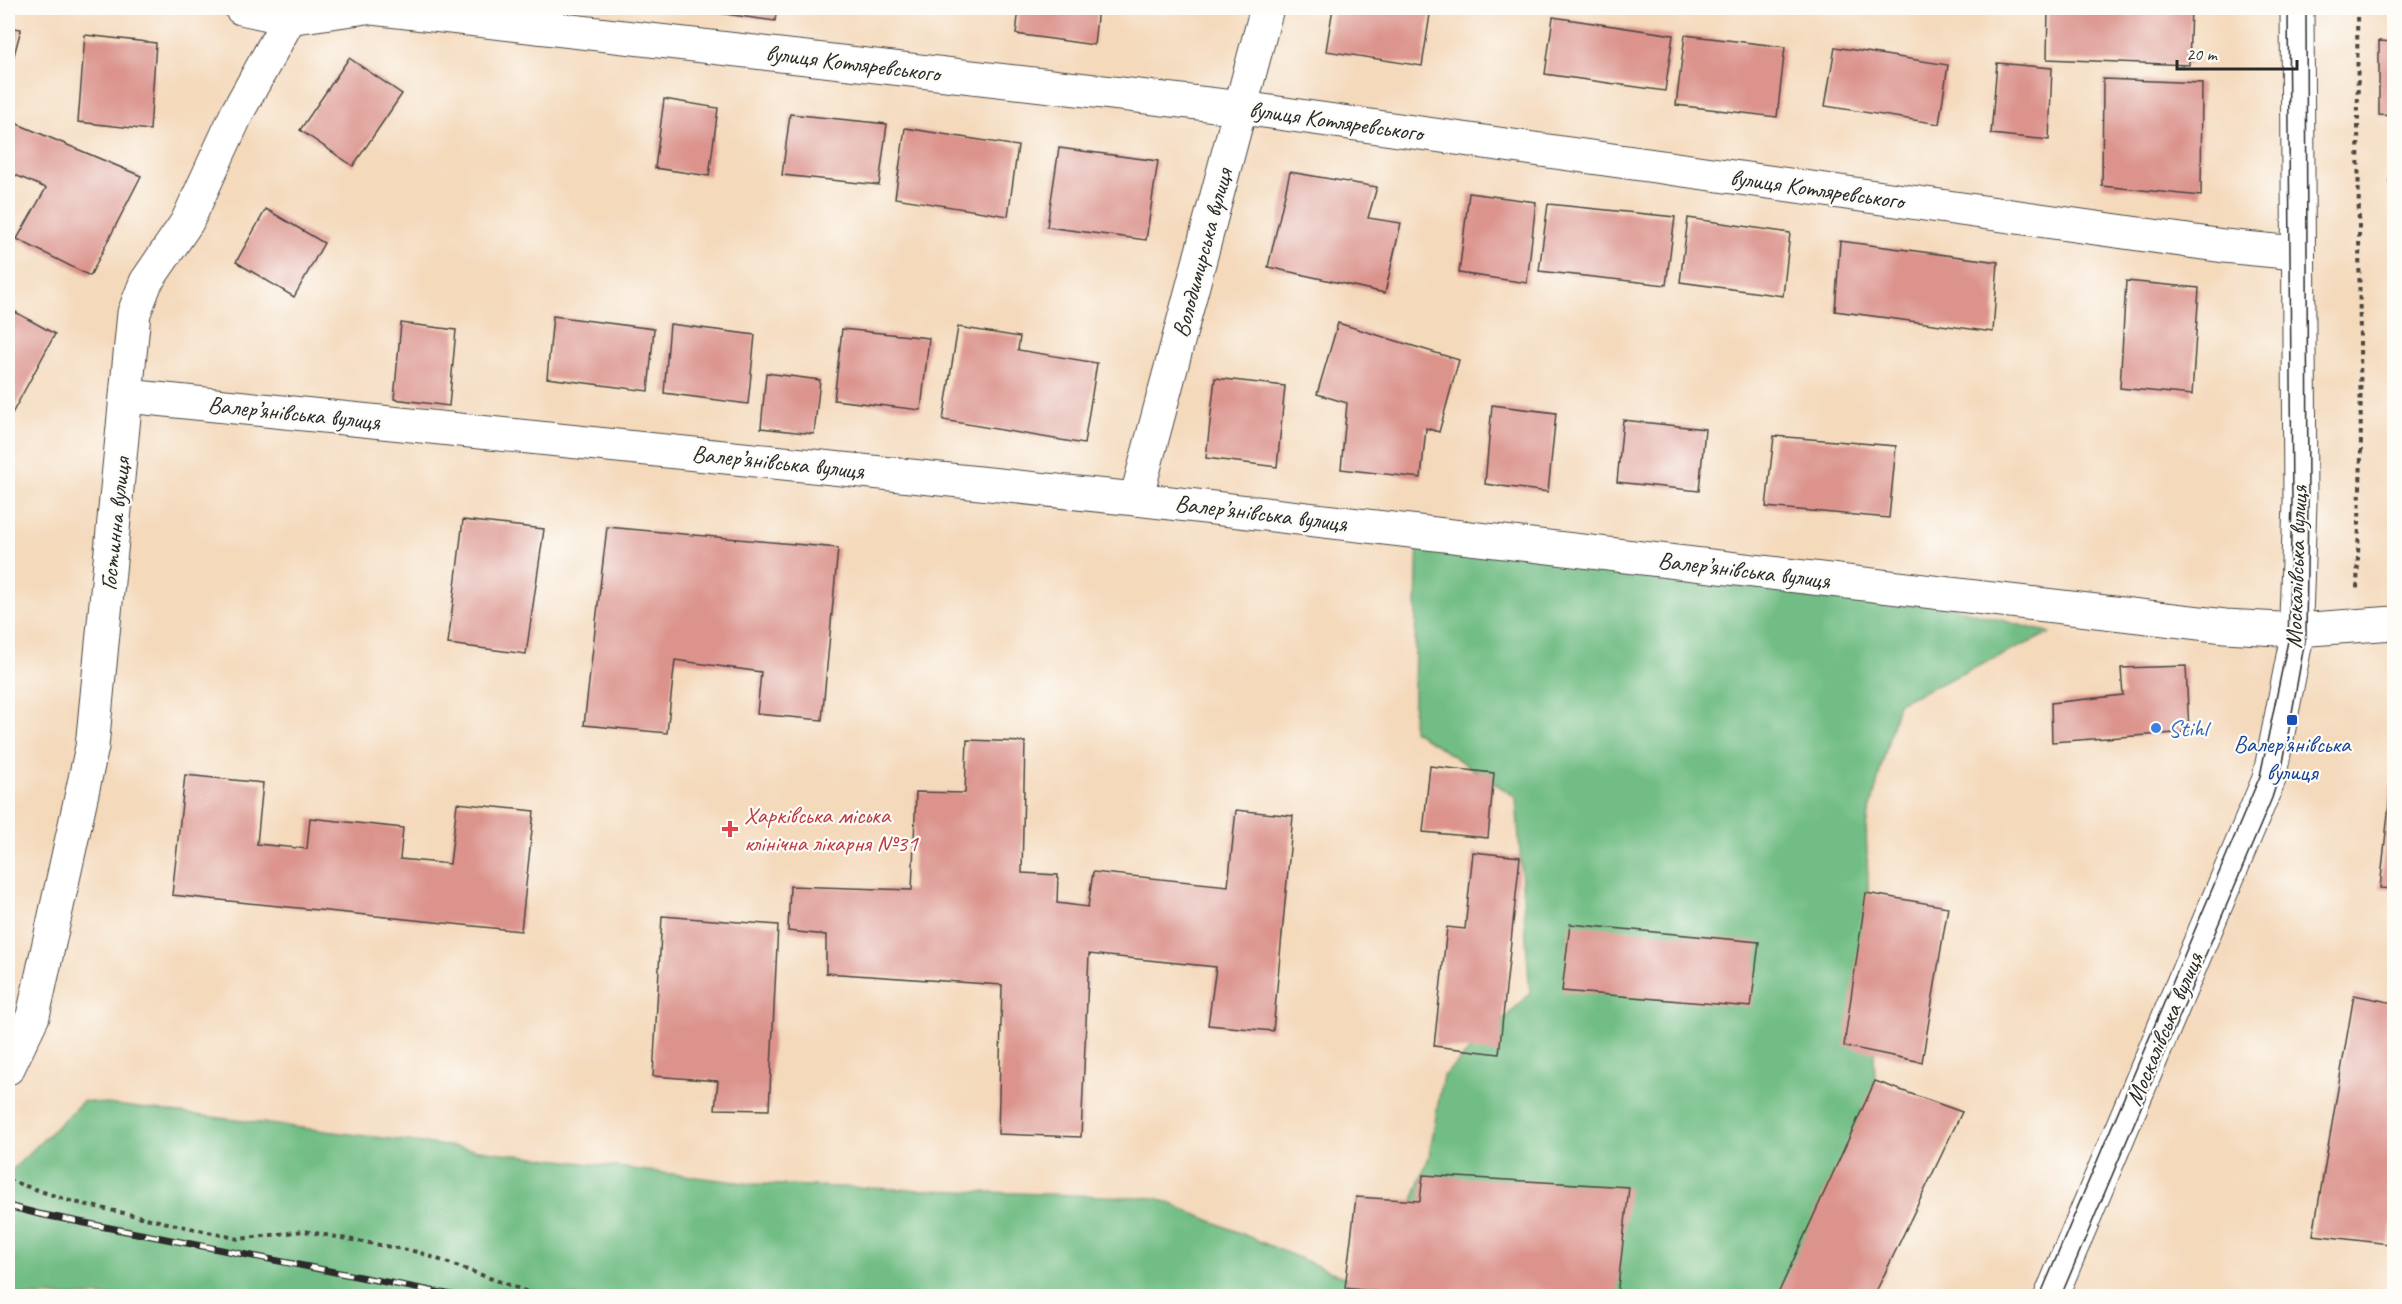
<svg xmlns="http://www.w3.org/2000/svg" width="2402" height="1304" font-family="Caveat,sans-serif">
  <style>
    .forest { fill: #72bd85; stroke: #4e7458; stroke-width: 1.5 }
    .building { fill: #db938c }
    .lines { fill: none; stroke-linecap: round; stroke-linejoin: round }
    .minor-casing { stroke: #494541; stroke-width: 35 }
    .tertiary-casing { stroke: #494541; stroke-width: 35 }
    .path { stroke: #494541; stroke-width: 4; stroke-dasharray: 4.5 4.5; stroke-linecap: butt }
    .minor { stroke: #fff; stroke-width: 33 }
    .tertiary { stroke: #fff; stroke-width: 33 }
    .tram { stroke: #2b2b2b; stroke-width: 1.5 }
    .rail-casing { stroke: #2b2b2b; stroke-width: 7 }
    .rail { stroke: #fdfcf7; stroke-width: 4.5; stroke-dasharray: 14; stroke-linecap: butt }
    .transit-dot { fill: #1a4fb4; stroke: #fdfcf7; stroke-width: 2 }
    .shop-dot { fill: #3f7fe0; stroke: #fdfcf7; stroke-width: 2 }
    .health-dot { fill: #e0444e; stroke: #fdfcf7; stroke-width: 2 }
    .labels { text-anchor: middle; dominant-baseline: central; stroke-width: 4.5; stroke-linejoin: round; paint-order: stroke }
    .street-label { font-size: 24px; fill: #2b2b2b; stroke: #fdfcf7 }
    .shop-label { font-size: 24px; fill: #366cbe; stroke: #fdfcf7; text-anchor: start }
    .transit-label { font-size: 24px; fill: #164399; stroke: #fdfcf7 }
    .health-label { font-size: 24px; fill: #be3a42; stroke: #fdfcf7; text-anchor: start }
  </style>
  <rect width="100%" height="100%" fill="#fdfcf7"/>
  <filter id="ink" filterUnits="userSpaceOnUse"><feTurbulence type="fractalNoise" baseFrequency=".0167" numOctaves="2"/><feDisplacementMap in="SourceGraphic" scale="12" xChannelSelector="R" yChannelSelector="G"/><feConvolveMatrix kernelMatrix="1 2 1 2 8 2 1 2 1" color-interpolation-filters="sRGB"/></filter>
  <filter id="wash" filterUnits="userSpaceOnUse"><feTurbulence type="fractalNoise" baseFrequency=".008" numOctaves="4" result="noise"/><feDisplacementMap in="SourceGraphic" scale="24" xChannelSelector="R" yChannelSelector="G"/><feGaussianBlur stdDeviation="1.35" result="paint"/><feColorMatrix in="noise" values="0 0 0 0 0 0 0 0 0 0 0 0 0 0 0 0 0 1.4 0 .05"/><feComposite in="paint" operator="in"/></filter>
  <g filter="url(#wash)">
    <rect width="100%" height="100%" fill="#f4d9bb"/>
    <polygon class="forest" points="1418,531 1865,584 2050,633 1898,703 1866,826 1875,1081 1781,1296 8,1296 8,1174 83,1101 752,1184 1157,1198 1379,1292 1429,1157 1443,1076 1530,994 1516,797 1413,730"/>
    <g id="blocks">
      <g class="building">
        <polygon points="705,8 777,8 775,21 705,11"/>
        <polygon points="1019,8 1098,8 1094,45 1016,34"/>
        <polygon points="1333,8 1431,8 1422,66 1326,51"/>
        <polygon points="2048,8 2191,8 2189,65 2047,59"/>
        <polygon points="1553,17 1673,35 1665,91 1545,74"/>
        <polygon points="8,27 21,29 8,78"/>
        <polygon points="85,35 156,43 150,130 78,122"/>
        <polygon points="1685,35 1785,47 1777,117 1676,105"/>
        <polygon points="2379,41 2394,42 2394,116 2379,115"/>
        <polygon points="1835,47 1948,65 1939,124 1825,106"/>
        <polygon points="349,58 402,94 353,166 300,130"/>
        <polygon points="1997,63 2052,68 2049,140 1991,134"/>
        <polygon points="2103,79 2202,83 2201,196 2102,186"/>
        <polygon points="664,99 718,108 709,176 655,168"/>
        <polygon points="790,114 887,124 879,185 782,175"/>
        <polygon points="8,120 141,176 90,276 17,239 46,188 8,172"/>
        <polygon points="905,128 1018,146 1008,216 895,198"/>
        <polygon points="1059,148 1158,161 1146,240 1047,227"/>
        <polygon points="1290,172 1377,187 1368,218 1401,223 1385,293 1268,267"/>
        <polygon points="2389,180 2394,180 2394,215 2393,215"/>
        <polygon points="1469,193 1536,202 1527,283 1459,273"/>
        <polygon points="1548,204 1675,217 1666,285 1539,271"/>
        <polygon points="266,209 324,243 294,297 236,262"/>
        <polygon points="1688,218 1790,233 1783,296 1680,282"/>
        <polygon points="1840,241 1998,262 1993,332 1835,311"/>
        <polygon points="2126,281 2199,288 2192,395 2120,388"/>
        <polygon points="8,308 55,334 8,421"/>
        <polygon points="553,316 654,329 648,391 547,378"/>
        <polygon points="401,323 456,330 449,406 394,399"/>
        <polygon points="1338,323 1459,360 1439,432 1426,428 1421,478 1341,469 1347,403 1317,394"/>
        <polygon points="670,324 755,335 748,404 664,393"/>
        <polygon points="958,327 1020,337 1018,350 1097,363 1084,444 943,420"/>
        <polygon points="842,329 929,338 921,410 834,400"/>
        <polygon points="766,373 820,380 814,434 761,428"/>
        <polygon points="1215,378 1285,386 1277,467 1206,458"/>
        <polygon points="1492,405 1556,413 1548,492 1485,484"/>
        <polygon points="1623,420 1705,429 1699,491 1617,482"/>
        <polygon points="1774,436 1896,446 1889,518 1766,507"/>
        <polygon points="463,520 544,529 526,654 448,644"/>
        <polygon points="607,527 838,548 822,720 757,714 761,672 675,660 667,733 584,725"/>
        <polygon points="2186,666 2189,732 2052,742 2051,703 2123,695 2121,668"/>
        <polygon points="967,740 1025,742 1022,873 1058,875 1057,903 1088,907 1093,872 1228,886 1236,810 1293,816 1273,1031 1208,1025 1216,967 1089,954 1081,1137 998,1134 1002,985 826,973 826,935 788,931 790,886 912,890 916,792 965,793"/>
        <polygon points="1430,766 1494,773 1488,838 1423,832"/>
        <polygon points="185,775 263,783 257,844 307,849 310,818 403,828 400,859 450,864 457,803 534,811 521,931 172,895"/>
        <polygon points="2391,785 2394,785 2394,889 2380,888"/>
        <polygon points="1473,852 1520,857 1499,1054 1434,1046 1447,927 1465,929"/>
        <polygon points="1866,893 1948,907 1922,1062 1844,1046"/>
        <polygon points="662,916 778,925 769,1110 715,1109 718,1081 653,1076"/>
        <polygon points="1570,924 1759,942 1751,1007 1562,991"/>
        <polygon points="2354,995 2394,1003 2394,1209 2389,1244 2313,1235"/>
        <polygon points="1875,1081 1962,1112 1874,1296 1777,1296"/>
        <polygon points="1423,1175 1629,1187 1617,1296 1416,1296 1345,1288 1356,1197 1420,1201"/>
      </g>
    </g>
  </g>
  <g filter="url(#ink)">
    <use href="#blocks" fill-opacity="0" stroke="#494541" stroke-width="1.5"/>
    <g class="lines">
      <g class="minor-casing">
        <g id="minor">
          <polyline points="241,8 288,18 360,8"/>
          <polyline points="372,8 1242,108 2224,246 2297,253"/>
          <polyline points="127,396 1136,499 2225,626 2297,630"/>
          <polyline points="1136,499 1267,8"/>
          <polyline points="8,1068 33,1016 92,747 134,313 146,282 187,222 238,111 295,8"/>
        </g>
      </g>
      <g class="tertiary-casing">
        <g id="tertiary">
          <polyline points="2297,630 2394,623"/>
          <polyline points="2051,1296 2269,779 2295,646 2300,503 2297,8"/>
        </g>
      </g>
      <g class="path">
        <polyline points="2357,8 2361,455 2357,589"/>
        <polyline points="8,1180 70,1201 239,1239 304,1231 418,1252 531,1293 556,1296"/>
      </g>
      <use href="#minor" class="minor"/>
      <use href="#tertiary" class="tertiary"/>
      <g class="tram">
        <polyline points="2040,1296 2260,776 2288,641 2292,502 2288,8"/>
        <polyline points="2061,1296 2272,798 2283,763 2306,634 2308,503 2306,8"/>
      </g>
      <g class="rail-casing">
        <polyline id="rail" points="8,1206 39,1214 457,1296"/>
      </g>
      <use href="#rail" class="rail"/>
    </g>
  </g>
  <rect class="transit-dot" x="2286" y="714" width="12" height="12" rx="3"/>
  <circle class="shop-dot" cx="2156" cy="728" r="6"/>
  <path class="health-dot" d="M727 820h6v6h6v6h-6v6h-6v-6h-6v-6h6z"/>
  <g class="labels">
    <g class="street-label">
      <text transform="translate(853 63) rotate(7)">вулиця Котляревського</text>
      <text transform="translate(1336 121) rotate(8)">вулиця Котляревського</text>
      <text transform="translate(1817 189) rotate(8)">вулиця Котляревського</text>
      <text transform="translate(1202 253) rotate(-75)">Володимирська вулиця</text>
      <text transform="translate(294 413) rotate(6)">Валер’янівська вулиця</text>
      <text transform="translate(778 462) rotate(6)">Валер’янівська вулиця</text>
      <text transform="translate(1261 513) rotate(7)">Валер’янівська вулиця</text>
      <text transform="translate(115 524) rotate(-84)">Гостинна вулиця</text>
      <text transform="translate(2296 567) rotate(-88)">Москалівська вулиця</text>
      <text transform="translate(1744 570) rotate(7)">Валер’янівська вулиця</text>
      <text transform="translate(2164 1029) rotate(-67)">Москалівська вулиця</text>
    </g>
    <g class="shop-label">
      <text x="2168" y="728">Stihl</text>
    </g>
    <g class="transit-label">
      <text x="2292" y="744">Валер’янівська<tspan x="2292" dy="28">вулиця</tspan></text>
    </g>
    <g class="health-label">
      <text x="744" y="815">Харківська міська<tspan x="744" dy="28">клінічна лікарня №31</tspan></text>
    </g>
  </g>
  <rect width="2402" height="1304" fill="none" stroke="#fdfcf7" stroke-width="30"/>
  <path d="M2177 60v9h120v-9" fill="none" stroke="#2b2b2b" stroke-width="3"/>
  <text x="2186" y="60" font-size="18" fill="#2b2b2b" stroke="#fdfcf7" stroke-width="4.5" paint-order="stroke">20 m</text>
</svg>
